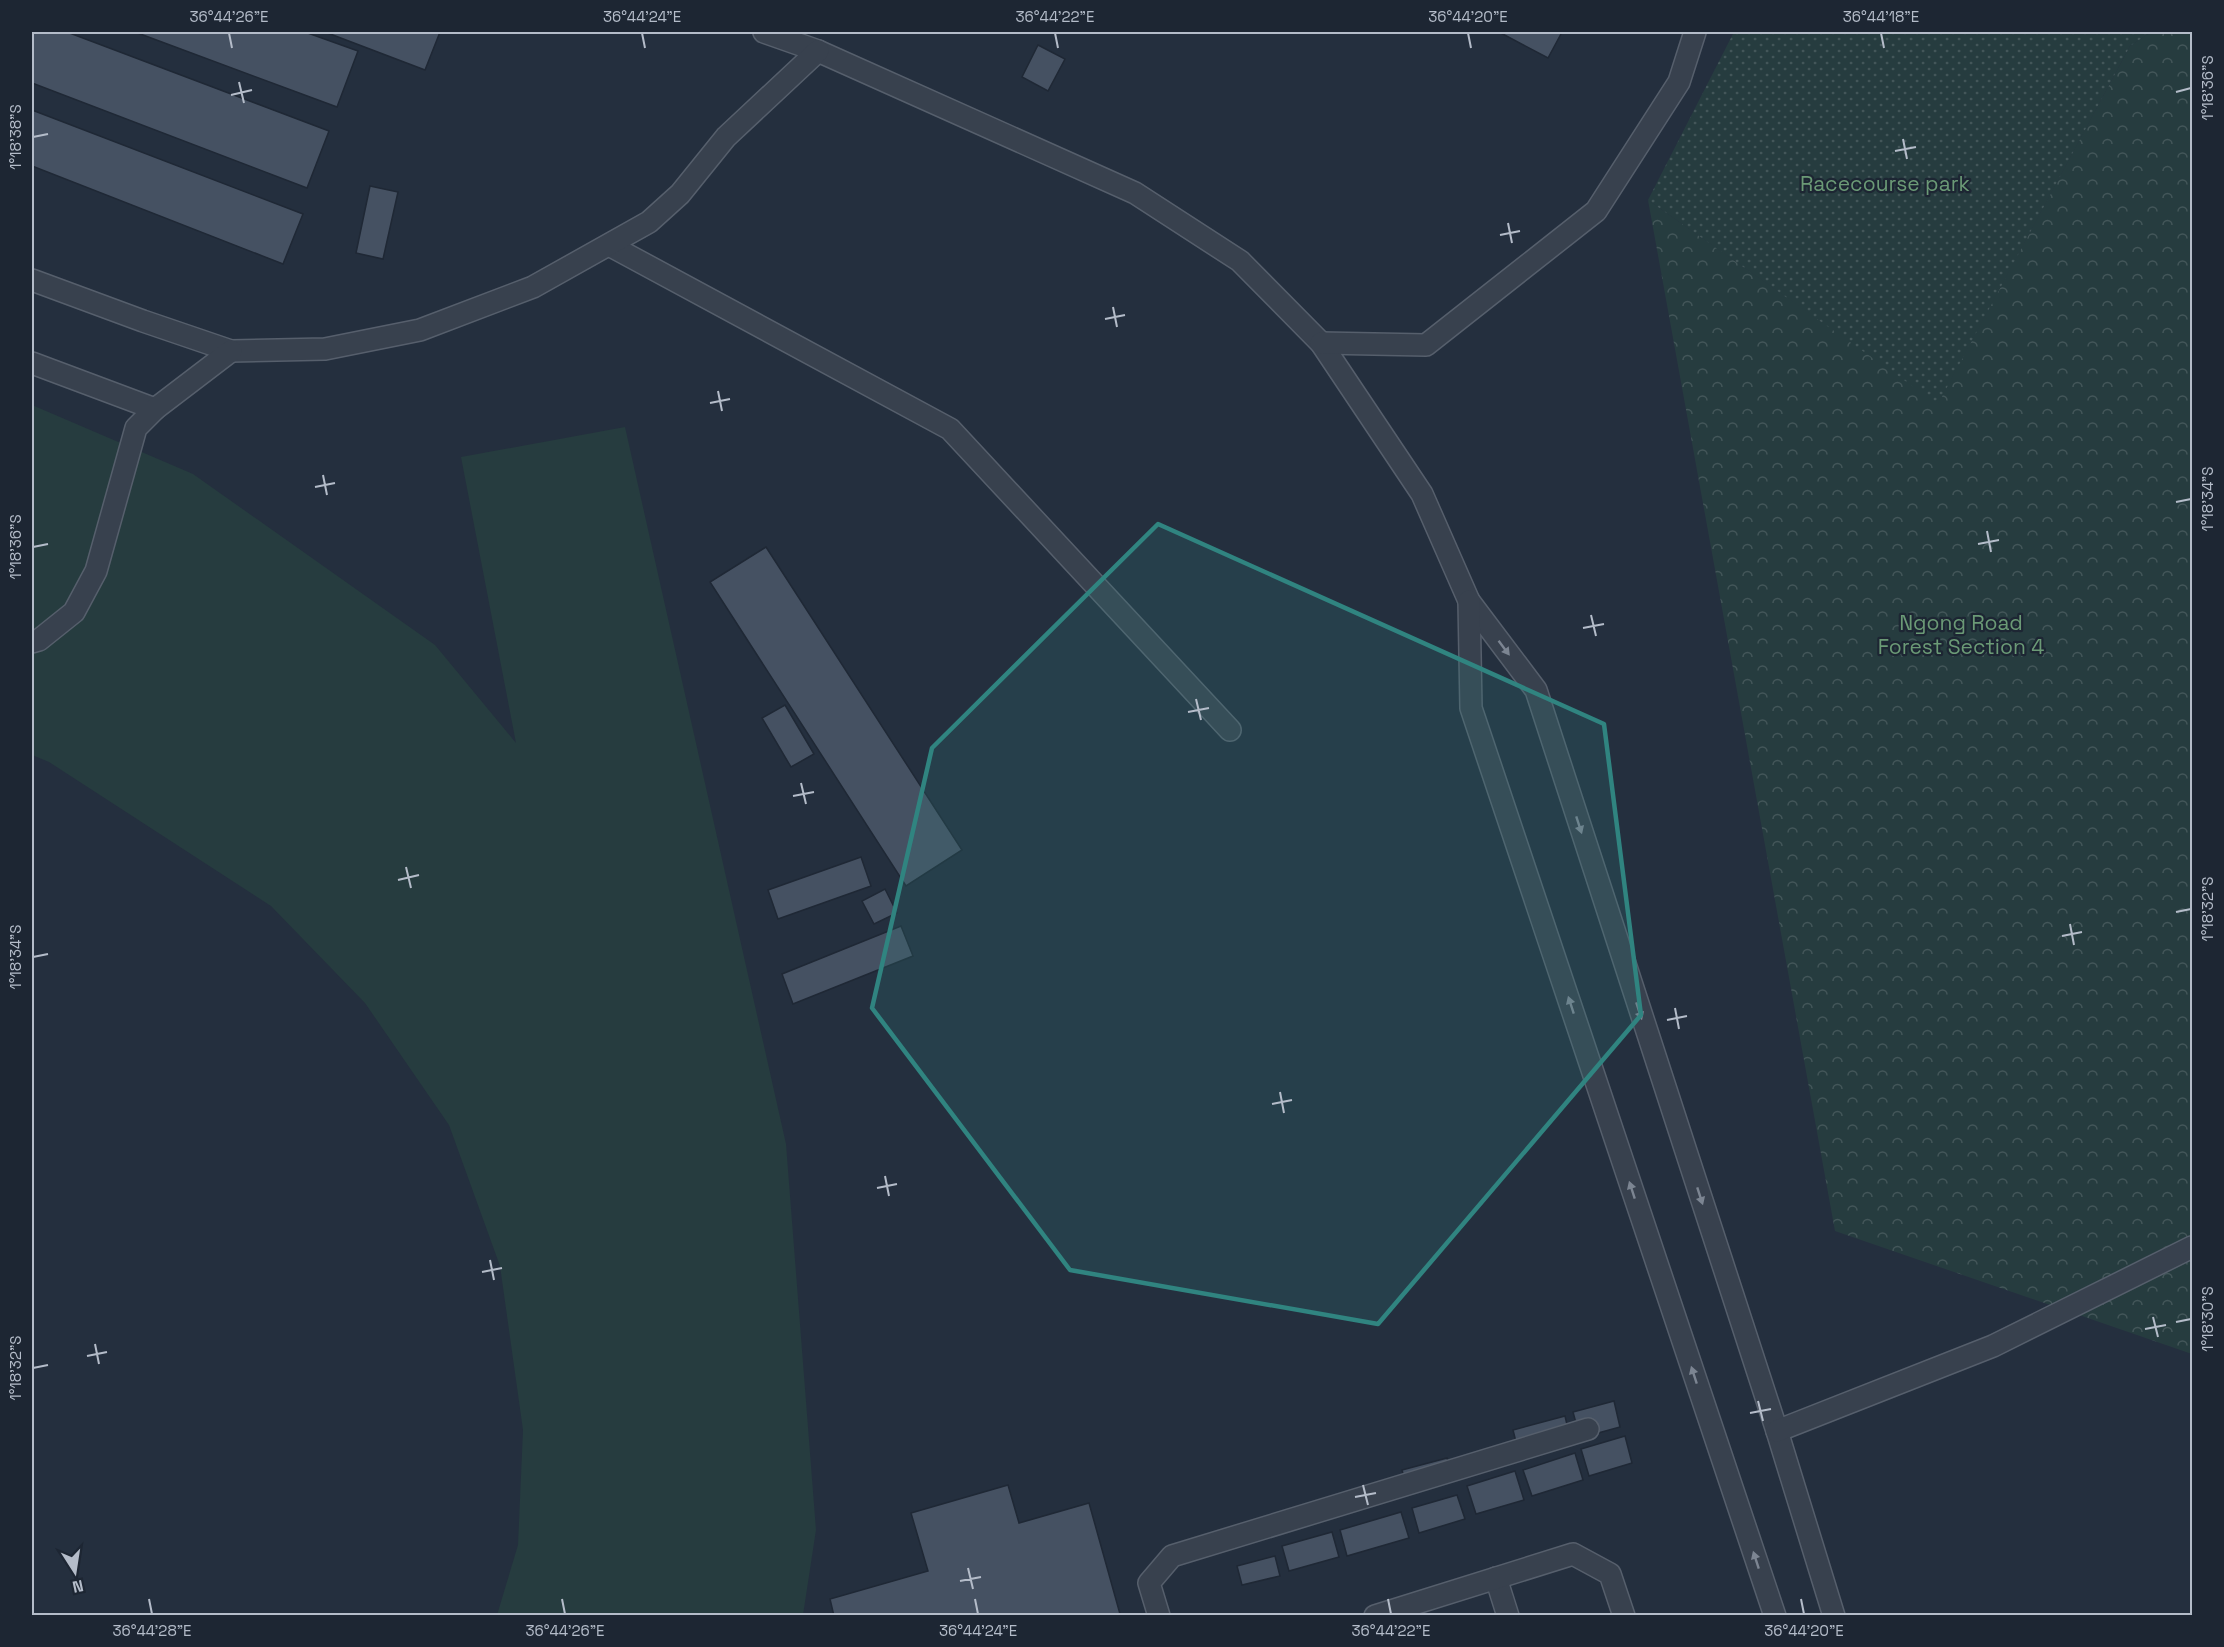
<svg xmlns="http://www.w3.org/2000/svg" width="2224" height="1647" font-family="'Space Grotesk',sans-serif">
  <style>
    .forest { fill: url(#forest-crowns) }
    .park { fill: url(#park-dots) }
    .pitch { fill: #263c3f }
    .building { fill: #455162; stroke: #1f2835; stroke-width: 1.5 }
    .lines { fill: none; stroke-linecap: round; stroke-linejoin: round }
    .service-casing { stroke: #565f6c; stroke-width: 24 }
    .service { stroke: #38414e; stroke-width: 21 }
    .oneway { fill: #7c8592 }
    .marked { fill: #308480; fill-opacity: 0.2; stroke: #308480; stroke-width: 4.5; stroke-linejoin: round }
    .ticks { fill: none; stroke: #b4bcc9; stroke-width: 2 }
    .labels { text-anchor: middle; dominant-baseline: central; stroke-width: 4.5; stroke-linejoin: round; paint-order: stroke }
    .park-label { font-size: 21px; fill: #6b9a76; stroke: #1d2633 }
    .neatline { fill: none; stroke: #b4bcc9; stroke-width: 2 }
    .ticks-label { font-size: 15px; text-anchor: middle; fill: #b4bcc9 }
  </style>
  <defs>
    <pattern id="forest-crowns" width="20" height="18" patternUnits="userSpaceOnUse" patternTransform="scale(1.5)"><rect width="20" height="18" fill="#263c3f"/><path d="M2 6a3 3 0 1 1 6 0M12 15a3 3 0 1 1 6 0" fill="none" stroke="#435659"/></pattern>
    <pattern id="park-dots" width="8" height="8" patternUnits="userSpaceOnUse" patternTransform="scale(1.5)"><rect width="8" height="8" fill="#263c3f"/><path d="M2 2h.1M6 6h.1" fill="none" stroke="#435659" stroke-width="1.8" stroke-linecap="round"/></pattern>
  </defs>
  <rect width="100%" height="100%" fill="#242f3e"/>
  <polygon class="forest" points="2151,32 2192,32 2192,1354 1835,1231 1648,200 1938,403 2130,46"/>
  <polygon class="park" points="1734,32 2151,32 2130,46 1938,404 1648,200"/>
  <polygon class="pitch" points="32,405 193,474 435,645 516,743 461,457 625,427 786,1144 816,1530 803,1615 497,1615 518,1545 523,1430 500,1266 449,1125 365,1003 271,906 49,762 32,755"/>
  <g class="building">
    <polygon points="32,32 67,32 329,131 307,188 32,83"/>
    <polygon points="135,32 305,32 358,51 337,107"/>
    <polygon points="325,32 440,32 425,70"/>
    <polygon points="1499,32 1562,32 1548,58"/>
    <polygon points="1038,45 1065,59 1048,91 1022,77"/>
    <polygon points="32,110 303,214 283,264 32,166"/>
    <polygon points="370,186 398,192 383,259 356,253"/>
    <polygon points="766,547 962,850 906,886 710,582"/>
    <polygon points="785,705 814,754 791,767 762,718"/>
    <polygon points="861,857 871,886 778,919 768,890"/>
    <polygon points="885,889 897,913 874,924 862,901"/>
    <polygon points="901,926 913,956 793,1004 782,974"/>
    <polygon points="1614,1401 1620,1427 1580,1438 1573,1412"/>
    <polygon points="1565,1416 1571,1442 1519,1454 1513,1430"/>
    <polygon points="1625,1436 1632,1463 1589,1476 1581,1449"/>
    <polygon points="1575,1453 1583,1480 1532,1496 1523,1470"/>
    <polygon points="1447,1458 1453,1481 1408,1493 1402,1470"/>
    <polygon points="1515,1471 1524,1500 1476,1514 1467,1486"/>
    <polygon points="1008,1485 1019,1523 1089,1503 1120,1614 1114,1616 834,1616 830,1599 928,1571 911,1513"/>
    <polygon points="1457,1495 1465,1519 1419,1533 1412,1508"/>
    <polygon points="1401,1512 1409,1538 1347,1556 1340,1530"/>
    <polygon points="1332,1532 1339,1557 1289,1571 1282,1546"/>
    <polygon points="1275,1556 1280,1576 1242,1585 1237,1566"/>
  </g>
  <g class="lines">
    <g class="service-casing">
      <g id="service">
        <polyline points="764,32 818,51 1135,193 1240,261 1321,343 1422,494 1469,601 1536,690 1777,1431 1834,1616"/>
        <polyline points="609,245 950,429 1230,730"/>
        <polyline points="32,280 143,321 231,351 325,349 420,330 533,287 649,222 680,194 726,137 818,51"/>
        <polyline points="1321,343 1426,345 1596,211 1679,82 1695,32"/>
        <polyline points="32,363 155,409"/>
        <polyline points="1469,601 1471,708 1775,1616"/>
        <polyline points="32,642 39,640 74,612 96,571 136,428 155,409 231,351"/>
        <polyline points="1777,1431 1993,1346 2192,1247"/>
        <polyline points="1496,1578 1508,1616"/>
        <polyline points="1159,1616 1149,1583 1172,1556 1588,1429"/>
        <polyline points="1375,1616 1573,1554 1610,1574 1624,1616"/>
      </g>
    </g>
    <use href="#service" class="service"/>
  </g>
  <defs><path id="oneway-solid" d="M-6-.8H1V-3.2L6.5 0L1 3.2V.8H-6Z" transform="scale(1.5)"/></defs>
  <g class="oneway">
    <use href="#oneway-solid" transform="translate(1504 648) rotate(53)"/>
    <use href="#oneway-solid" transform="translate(1579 825) rotate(72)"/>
    <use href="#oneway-solid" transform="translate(1571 1005) rotate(-108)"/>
    <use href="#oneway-solid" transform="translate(1639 1011) rotate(72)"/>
    <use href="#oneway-solid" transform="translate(1632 1190) rotate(-108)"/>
    <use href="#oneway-solid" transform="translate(1700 1196) rotate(72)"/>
    <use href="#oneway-solid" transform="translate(1694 1375) rotate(-108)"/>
    <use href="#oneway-solid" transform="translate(1756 1560) rotate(-108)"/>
  </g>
  <path class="marked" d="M1158 524 1604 724 1641 1015 1378 1324 1070 1270 872 1008 932 748Z"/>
  <path class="ticks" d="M229 33 232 48M642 33 645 48M1055 33 1058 48M1468 33 1471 48M1881 33 1884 48M239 82 244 103M2176 92 2191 88M231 95 252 90M33 137 48 134M1903 139 1907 159M1895 151 1916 147M1508 223 1512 243M1500 235 1520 231M1113 307 1117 327M1105 319 1125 315M718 391 722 411M710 403 730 399M323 475 327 495M315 487 335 483M2176 502 2191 499M1987 531 1991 552M1978 544 1999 540M33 547 48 544M1591 615 1596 636M1583 628 1604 624M1196 699 1201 720M1188 712 1209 708M801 783 806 804M793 796 814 792M406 867 411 888M398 880 419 875M2176 912 2191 909M2070 924 2074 945M2062 936 2082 932M33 957 48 954M1675 1008 1679 1029M1667 1020 1687 1016M1280 1092 1284 1113M1272 1104 1292 1100M885 1176 889 1196M877 1188 897 1184M490 1260 494 1280M482 1272 502 1268M2153 1317 2158 1337M2176 1322 2191 1319M2145 1329 2166 1325M95 1344 99 1364M87 1356 107 1352M33 1368 48 1365M1758 1401 1763 1421M1750 1413 1771 1409M1363 1485 1368 1505M1355 1497 1376 1493M968 1568 973 1589M960 1581 981 1577M149 1599 152 1614M562 1599 565 1614M975 1599 978 1614M1388 1599 1391 1614M1801 1599 1804 1614"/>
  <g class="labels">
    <g class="park-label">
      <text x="1885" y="183">Racecourse park</text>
      <text x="1961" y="622">Ngong Road<tspan x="1961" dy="24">Forest Section 4</tspan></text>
    </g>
  </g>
  <rect width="2224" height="1647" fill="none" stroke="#1d2633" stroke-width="66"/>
  <g transform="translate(75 1572) rotate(168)" stroke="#1d2633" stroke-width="4.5" paint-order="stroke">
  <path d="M0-4.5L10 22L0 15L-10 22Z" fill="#b4bcc9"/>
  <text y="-9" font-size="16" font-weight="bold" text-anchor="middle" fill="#b4bcc9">N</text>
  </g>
  <rect x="33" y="33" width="2158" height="1581" class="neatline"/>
  <g class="ticks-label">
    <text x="229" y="22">36°44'26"E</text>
    <text x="642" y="22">36°44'24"E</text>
    <text x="1055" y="22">36°44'22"E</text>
    <text x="1468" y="22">36°44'20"E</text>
    <text x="1881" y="22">36°44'18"E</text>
    <text transform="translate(2208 88) rotate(-90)" y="5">1°18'36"S</text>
    <text transform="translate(16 137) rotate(-90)" y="5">1°18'38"S</text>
    <text transform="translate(2208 499) rotate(-90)" y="5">1°18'34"S</text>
    <text transform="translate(16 547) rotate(-90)" y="5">1°18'36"S</text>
    <text transform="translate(2208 909) rotate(-90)" y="5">1°18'32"S</text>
    <text transform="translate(16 957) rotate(-90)" y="5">1°18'34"S</text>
    <text transform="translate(2208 1319) rotate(-90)" y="5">1°18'30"S</text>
    <text transform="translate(16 1368) rotate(-90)" y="5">1°18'32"S</text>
    <text x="152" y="1636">36°44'28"E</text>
    <text x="565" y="1636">36°44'26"E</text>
    <text x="978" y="1636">36°44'24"E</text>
    <text x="1391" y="1636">36°44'22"E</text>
    <text x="1804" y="1636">36°44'20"E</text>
  </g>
</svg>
